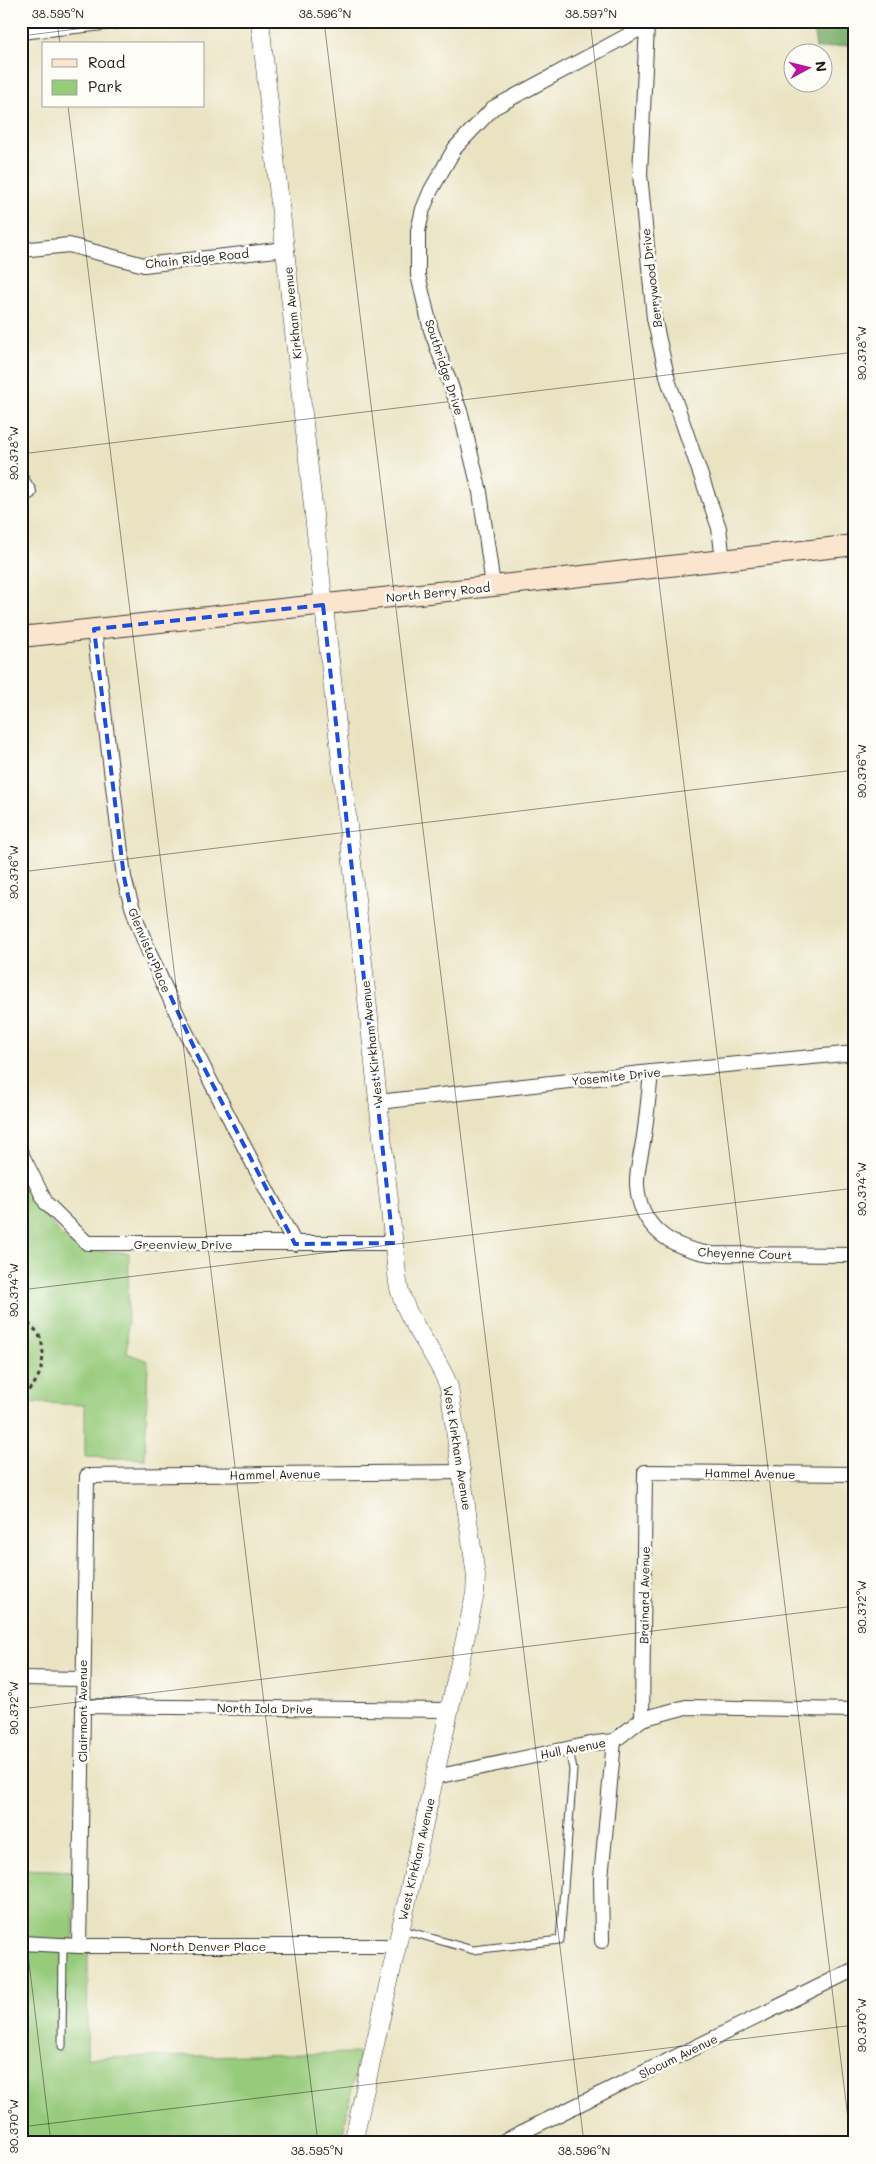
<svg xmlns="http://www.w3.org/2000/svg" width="876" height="2164" font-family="Mali,sans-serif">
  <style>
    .green { fill: #97cb7c; stroke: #5a744c }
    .forest { fill: #79af6c; stroke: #4a6644 }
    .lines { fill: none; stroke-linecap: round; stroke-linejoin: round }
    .service-casing { stroke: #3b3a35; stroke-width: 9 }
    .minor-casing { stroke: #3b3a35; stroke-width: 16 }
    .tertiary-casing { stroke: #3b3a35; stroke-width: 19 }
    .secondary-casing { stroke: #3b3a35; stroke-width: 22 }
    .path { stroke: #3b3a35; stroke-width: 3; stroke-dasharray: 4 4; stroke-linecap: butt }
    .service { stroke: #fff; stroke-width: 7 }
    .minor { stroke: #fff; stroke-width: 14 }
    .tertiary { stroke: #fff; stroke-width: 18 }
    .secondary { stroke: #fce5cf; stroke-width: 20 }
    .marked { fill: none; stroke: #1d4ed8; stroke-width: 4; stroke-dasharray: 10 6; stroke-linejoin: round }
    .ticks { fill: none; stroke: #1c1c1c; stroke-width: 1; stroke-opacity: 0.45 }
    .labels { text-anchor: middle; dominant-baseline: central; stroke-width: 5; stroke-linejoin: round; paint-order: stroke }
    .street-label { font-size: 12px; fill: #1c1c1c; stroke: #fdfcf7 }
    .neatline { fill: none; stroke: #1c1c1c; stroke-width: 2 }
    .ticks-label { font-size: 12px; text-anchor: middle; fill: #1c1c1c }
  </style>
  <rect width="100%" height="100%" fill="#fdfcf7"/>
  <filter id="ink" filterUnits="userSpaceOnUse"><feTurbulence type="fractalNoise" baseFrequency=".02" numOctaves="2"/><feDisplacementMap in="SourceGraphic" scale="10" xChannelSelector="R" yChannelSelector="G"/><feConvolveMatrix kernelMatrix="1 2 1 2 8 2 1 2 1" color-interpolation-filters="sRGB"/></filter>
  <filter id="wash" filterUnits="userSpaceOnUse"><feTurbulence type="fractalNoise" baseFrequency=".0096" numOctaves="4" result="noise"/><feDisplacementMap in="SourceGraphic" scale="20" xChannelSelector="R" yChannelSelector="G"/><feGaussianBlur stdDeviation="1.12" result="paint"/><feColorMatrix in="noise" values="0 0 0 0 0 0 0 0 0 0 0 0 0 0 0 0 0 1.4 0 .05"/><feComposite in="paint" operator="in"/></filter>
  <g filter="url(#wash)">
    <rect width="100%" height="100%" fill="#eae3c2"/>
    <g class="green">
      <path d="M21 1164C36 1192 49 1238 83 1249 97 1253 115 1251 129 1253L127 1353 148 1361 145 1459 85 1457V1405L21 1402Z"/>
      <polygon points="21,1869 75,1871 73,1953 88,1953 87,2058 359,2053 341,2143 21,2143"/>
    </g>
    <polygon class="forest" points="813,21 855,21 855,44 816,49"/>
  </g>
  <g filter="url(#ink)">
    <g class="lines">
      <g class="service-casing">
        <g id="service">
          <polyline points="400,1929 473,1950 560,1940 573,1770 569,1748"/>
          <polyline points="62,2046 63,1945"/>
        </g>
      </g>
      <g class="minor-casing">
        <g id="minor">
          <polyline points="653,23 647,25 640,174 654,318 668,380 719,528 723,560"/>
          <polyline points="21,32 121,21"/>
          <polyline points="21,250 69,245 144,265 286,249"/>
          <polyline points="21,479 29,492"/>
          <polyline points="493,586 480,492 461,414 431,330 418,275 418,231 423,209 431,190 455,148 493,108 647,25 647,21"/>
          <path d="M94 629 124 877C136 929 157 970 179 1018 216 1094 256 1169 295 1244"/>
          <path d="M651 1072C649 1093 647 1115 644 1136 642 1152 636 1170 637 1185 640 1229 672 1248 711 1254L855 1255"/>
          <polyline points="378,1102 651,1072 855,1053"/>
          <polyline points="21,1153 46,1203 87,1243 393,1243"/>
          <polyline points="21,1678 82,1679"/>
          <polyline points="83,1706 448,1710"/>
          <polyline points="642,1719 645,1472 855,1474"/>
          <polyline points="435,1777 595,1743 614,1741 642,1719 686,1707 855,1710"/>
          <polyline points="602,1941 601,1878 614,1741"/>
          <polyline points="21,1943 79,1946 395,1946"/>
          <polyline points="79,1946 87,1476 463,1472"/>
          <polyline points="500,2143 855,1969"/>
        </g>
      </g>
      <g class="tertiary-casing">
        <path id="tertiary" d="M260 21 398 1283C405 1321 436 1351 449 1387L476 1576 475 1594C435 1777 393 1959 353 2143"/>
      </g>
      <g class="secondary-casing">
        <polyline id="secondary" points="21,637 493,586 855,545"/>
      </g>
      <path class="path" d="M21 1319C28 1323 35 1328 39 1335 48 1352 41 1388 21 1394"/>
      <use href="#service" class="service"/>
      <use href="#minor" class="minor"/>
      <use href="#tertiary" class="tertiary"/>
      <use href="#secondary" class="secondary"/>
    </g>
  </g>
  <path class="marked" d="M323 605 393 1243 295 1244 198 1056 131 910 124 877 94 629Z"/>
  <path class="ticks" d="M57 21 60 44M324 21 584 2143M590 21 851 2143M21 36 141 21M68 106 318 2143M21 454 855 352M21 872 855 770M21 1290 855 1188M21 1709 855 1606M21 1897 51 2143M21 2127 855 2025"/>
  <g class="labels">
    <g class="street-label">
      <text transform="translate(197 258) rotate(-6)">Chain Ridge Road</text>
      <text transform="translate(651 278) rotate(-97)">Berrywood Drive</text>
      <text transform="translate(292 313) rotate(-96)">Kirkham Avenue</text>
      <text transform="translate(445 367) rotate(72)">Southridge Drive</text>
      <text transform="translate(438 592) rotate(-6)">North Berry Road</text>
      <text transform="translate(150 950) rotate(67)">Glenvista Place</text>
      <text transform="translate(371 1043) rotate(-96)">West Kirkham Avenue</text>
      <text transform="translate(616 1076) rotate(-6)">Yosemite Drive</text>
      <text x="183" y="1244">Greenview Drive</text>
      <text transform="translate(745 1253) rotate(2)">Cheyenne Court</text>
      <text transform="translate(458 1448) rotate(81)">West Kirkham Avenue</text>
      <text transform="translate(750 1473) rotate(1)">Hammel Avenue</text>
      <text transform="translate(275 1474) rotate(-1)">Hammel Avenue</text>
      <text transform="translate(644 1595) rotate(-89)">Brainard Avenue</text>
      <text transform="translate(265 1708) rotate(1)">North Iola Drive</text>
      <text transform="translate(82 1711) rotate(-90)">Clairmont Avenue</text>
      <text transform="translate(573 1748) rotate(-11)">Hull Avenue</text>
      <text transform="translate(416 1859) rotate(-77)">West Kirkham Avenue</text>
      <text x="208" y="1946">North Denver Place</text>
      <text transform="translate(678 2056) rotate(-26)">Slocum Avenue</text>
    </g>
  </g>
  <rect width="876" height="2164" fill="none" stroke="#fdfcf7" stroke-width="55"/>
  <rect x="42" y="42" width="162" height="65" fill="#fdfcf7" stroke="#a3a29f"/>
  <rect x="52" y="59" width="25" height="8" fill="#fce5cf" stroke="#a3a29f"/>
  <text x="88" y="68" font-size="15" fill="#1c1c1c">Road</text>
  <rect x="52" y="80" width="25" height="15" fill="#97cb7c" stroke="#a3a29f"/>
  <text x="88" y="92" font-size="15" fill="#1c1c1c">Park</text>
  <g transform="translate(808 68) rotate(83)"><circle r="24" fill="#fdfcf7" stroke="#a3a29f"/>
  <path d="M0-4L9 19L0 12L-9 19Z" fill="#b5179e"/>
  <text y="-8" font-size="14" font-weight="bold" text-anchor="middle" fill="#1c1c1c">N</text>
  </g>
  <rect x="28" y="28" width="820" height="2108" class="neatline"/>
  <g class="ticks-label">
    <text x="58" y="18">38.595°N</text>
    <text x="325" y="18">38.596°N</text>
    <text x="591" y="18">38.597°N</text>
    <text transform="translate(862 353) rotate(-90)" y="4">90.378°W</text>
    <text transform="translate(14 453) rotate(-90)" y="4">90.378°W</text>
    <text transform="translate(862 771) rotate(-90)" y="4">90.376°W</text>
    <text transform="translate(14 872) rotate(-90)" y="4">90.376°W</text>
    <text transform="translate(862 1189) rotate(-90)" y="4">90.374°W</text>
    <text transform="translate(14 1290) rotate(-90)" y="4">90.374°W</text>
    <text transform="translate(862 1607) rotate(-90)" y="4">90.372°W</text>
    <text transform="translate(14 1708) rotate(-90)" y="4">90.372°W</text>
    <text transform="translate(862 2025) rotate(-90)" y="4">90.370°W</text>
    <text transform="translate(14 2126) rotate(-90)" y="4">90.370°W</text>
    <text x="317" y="2155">38.595°N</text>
    <text x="584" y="2155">38.596°N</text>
  </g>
</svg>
